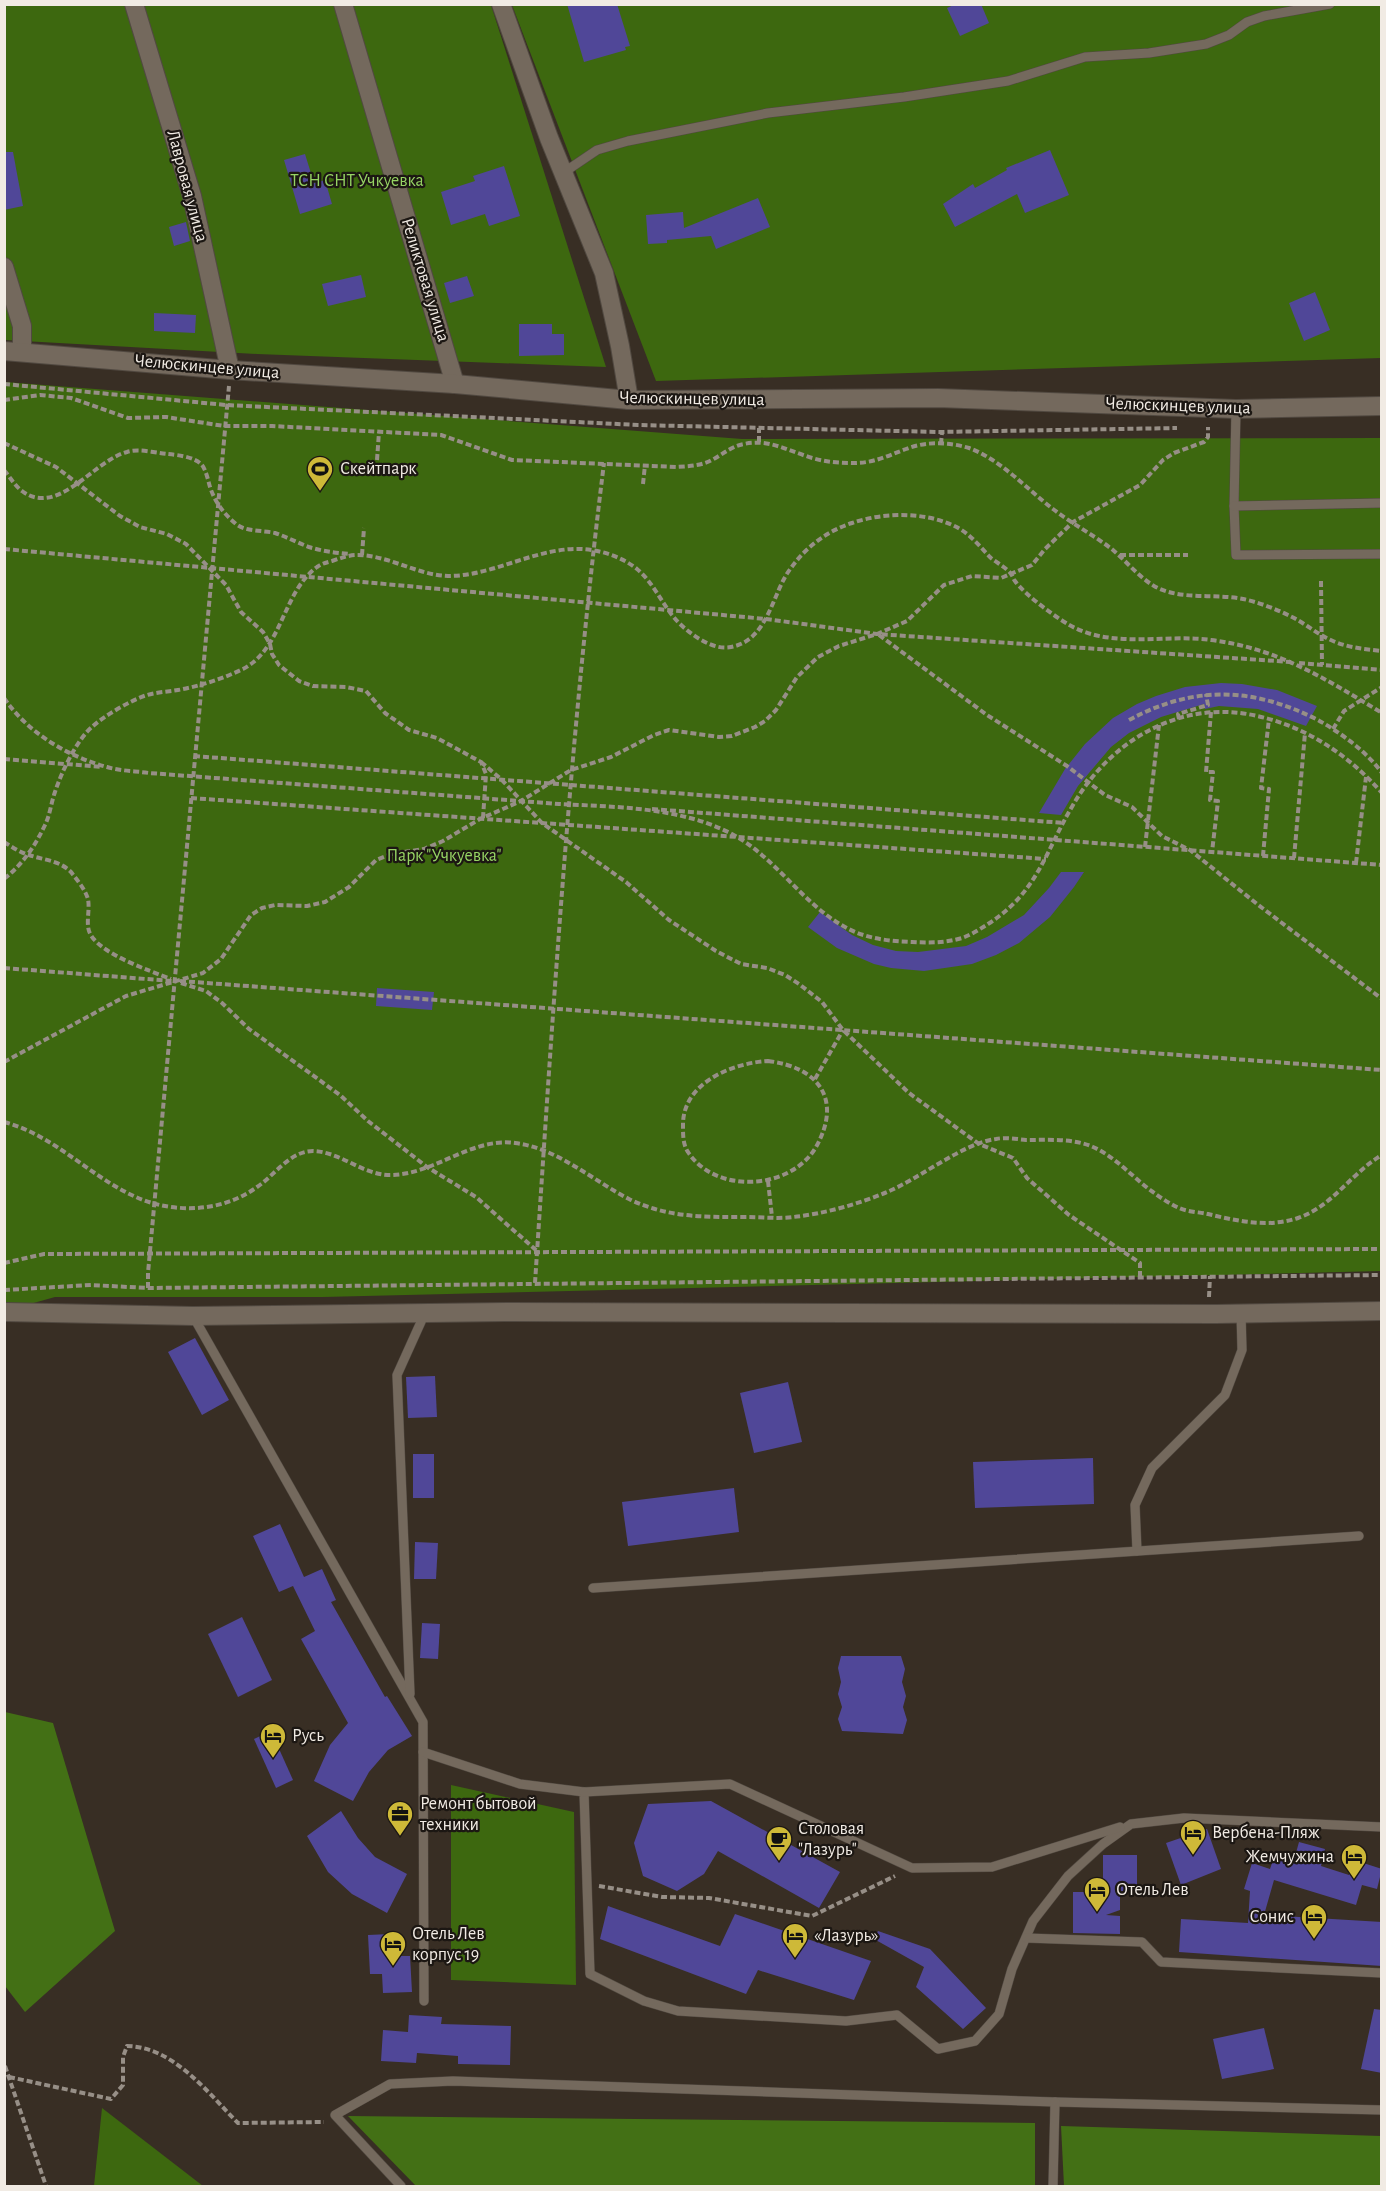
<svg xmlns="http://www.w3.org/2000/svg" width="1386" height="2191" font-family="'Alegreya Sans',sans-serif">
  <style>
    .green { fill: #3d680f }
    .forest { fill: #437015 }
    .building { fill: #504798 }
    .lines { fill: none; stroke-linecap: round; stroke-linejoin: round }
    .lane-casing { stroke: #514941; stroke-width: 10 }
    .street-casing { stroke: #514941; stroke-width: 20 }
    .path { stroke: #978f87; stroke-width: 4; stroke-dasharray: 6 3; stroke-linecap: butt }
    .lane { stroke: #74695d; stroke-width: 9 }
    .street { stroke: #74695d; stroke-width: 18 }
    .labels { text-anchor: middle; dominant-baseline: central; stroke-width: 4.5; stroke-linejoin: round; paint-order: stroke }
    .park-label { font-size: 18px; fill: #96d464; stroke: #1c1713 }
    .street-label { font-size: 18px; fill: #f1ebe4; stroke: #1c1713 }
    .poi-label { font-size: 18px; fill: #f1ebe4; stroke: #1c1713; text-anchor: start }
  </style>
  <rect width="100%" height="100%" fill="#382e24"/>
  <g class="green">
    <polygon points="4,5 491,5 606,367 257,354 5,340"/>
    <polygon points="512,5 1381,5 1381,358 656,381"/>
    <polygon points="5,382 742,439 1381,438 1381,1271 323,1297 55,1297 5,1311"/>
    <polygon points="451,1785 574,1812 576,1985 451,1980"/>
    <polygon points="102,2108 203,2186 94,2186"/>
  </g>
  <g class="forest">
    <polygon points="5,1712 53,1723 115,1931 25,2012 5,1986"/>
    <polygon points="348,2116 1035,2123 1035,2186 416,2186"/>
    <polygon points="1061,2126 1381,2136 1381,2186 1064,2186"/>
  </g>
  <g class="building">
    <polygon points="567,4 617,4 630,46 625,47 626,50 584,62"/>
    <polygon points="956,4 981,4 989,23 960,36 947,8"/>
    <polygon points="1050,150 1069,195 1025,213 1017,194 955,227 943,204 973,184 975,188 1007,170 1006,168"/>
    <polygon points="4,152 13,152 23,206 4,210"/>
    <polygon points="305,154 314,183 325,180 332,204 300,214 284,160"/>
    <polygon points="504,166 520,216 489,226 485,214 451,225 441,192 475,181 473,176"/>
    <polygon points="758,198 770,227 716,249 711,236 667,240 667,243 648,244 646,215 683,212 684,228"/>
    <polygon points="186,222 190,241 174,246 169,227"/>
    <polygon points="361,275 366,297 328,306 322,284"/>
    <polygon points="467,276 474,296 450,303 444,283"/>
    <polygon points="1315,292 1330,330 1304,341 1289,303"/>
    <polygon points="154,313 196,315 195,333 154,331"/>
    <polygon points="519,324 552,324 552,334 564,334 564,355 519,356"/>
    <polygon points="1221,683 1242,684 1277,690 1317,706 1306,726 1258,709 1219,706 1205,709 1204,704 1161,717 1129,733 1111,747 1078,786 1061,815 1039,813 1065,769 1085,744 1113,718 1137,704 1156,696 1185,687"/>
    <polygon points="1061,872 1084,872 1074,887 1050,917 1019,943 996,955 972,964 924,971 891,968 874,964 837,948 808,927 820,912 852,935 873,945 896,951 918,952 966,946 987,937 1024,915 1049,888"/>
    <polygon points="377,988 434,992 432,1010 376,1006"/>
    <polygon points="195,1338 229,1400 202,1415 168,1352"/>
    <polygon points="435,1376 437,1417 408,1418 406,1377"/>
    <polygon points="788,1382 802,1442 754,1453 740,1393"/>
    <rect x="413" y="1454" width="21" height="44"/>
    <polygon points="1093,1458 1094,1504 975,1508 973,1462"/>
    <polygon points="734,1488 739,1532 628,1546 622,1502"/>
    <polygon points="280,1524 304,1577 322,1569 336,1600 331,1602 385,1697 387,1696 412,1736 388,1750 369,1772 353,1801 314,1781 330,1745 348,1723 301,1639 315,1631 293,1586 279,1592 253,1536"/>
    <polygon points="415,1542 438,1543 436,1579 414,1579"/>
    <polygon points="242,1617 272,1680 238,1697 208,1634"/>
    <polygon points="422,1623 440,1624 438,1659 420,1658"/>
    <polygon points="841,1656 901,1656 905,1669 902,1682 906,1696 903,1707 907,1720 903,1734 842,1731 838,1719 842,1707 838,1694 841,1682 838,1668"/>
    <polygon points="271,1731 293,1780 276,1788 254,1739"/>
    <polygon points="711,1801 840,1872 819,1908 718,1851 704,1874 677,1891 643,1876 634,1843 648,1804"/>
    <polygon points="341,1811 358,1838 375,1857 407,1874 387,1913 352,1894 328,1872 307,1836"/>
    <polygon points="1207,1829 1221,1869 1181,1885 1166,1843"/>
    <polygon points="1299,1842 1325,1849 1321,1866 1349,1875 1354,1860 1382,1869 1377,1889 1362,1885 1356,1905 1274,1880 1264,1915 1382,1922 1382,1966 1179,1952 1181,1919 1248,1923 1250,1891 1244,1889 1252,1863 1270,1869 1275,1854 1294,1860"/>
    <polygon points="1103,1855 1137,1855 1137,1891 1120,1891 1120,1910 1106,1915 1120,1916 1120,1934 1073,1933 1073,1892 1103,1892"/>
    <polygon points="608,1906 720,1946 735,1914 871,1961 854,2000 758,1970 746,1994 600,1939"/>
    <polygon points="878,1931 930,1949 986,2008 963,2029 916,1987 924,1967 874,1939"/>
    <polygon points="390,1934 391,1956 410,1956 412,1992 383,1993 382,1974 370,1974 368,1935"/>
    <polygon points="1374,2009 1382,2010 1382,2073 1361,2069"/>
    <polygon points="409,2015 442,2017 441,2024 511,2026 510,2065 458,2064 458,2056 417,2053 416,2063 381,2061 383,2030 408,2032"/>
    <polygon points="1264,2028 1274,2069 1222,2079 1213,2039"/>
  </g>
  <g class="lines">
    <g class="lane-casing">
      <g id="lane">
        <polyline points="563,173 597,150 628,141 768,113 904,97 1008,81 1085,57 1149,53 1206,44 1229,35 1247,22 1264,16 1330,4"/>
        <polyline points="1236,409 1234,506 1236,555 1382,554"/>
        <polyline points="1234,506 1382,503"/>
        <polyline points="193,1316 423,1722 424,2001"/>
        <polyline points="1137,1551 1135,1505 1152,1468 1225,1395 1242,1350 1241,1313"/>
        <polyline points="593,1588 1359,1536"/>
        <polyline points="410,1694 397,1375 425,1313"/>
        <polyline points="423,1752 520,1784 584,1792 590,1974 644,2001 678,2011 846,2021 897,2015 938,2049 975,2041 999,2014 1012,1969 1033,1921 1068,1876 1103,1844 1131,1824 1184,1818 1382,1827"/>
        <polyline points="584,1792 730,1784 912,1868 992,1867 1120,1827"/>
        <polyline points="1026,1938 1142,1942 1161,1962 1382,1973"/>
        <polyline points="401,2186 335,2115 390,2084 453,2081 1055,2102 1382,2110"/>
        <polyline points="1053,2186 1055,2102"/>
      </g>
    </g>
    <g class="street-casing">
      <g id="street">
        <polyline points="134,4 192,196 230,370"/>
        <polyline points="343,4 455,384"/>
        <polyline points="501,4 549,138 604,273 620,346 629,400"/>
        <polyline points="4,267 22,326 22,352"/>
        <polyline points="4,351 230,370 455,384 629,400 938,398 1236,409 1382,406"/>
        <polyline points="4,1312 193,1316 505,1312 1216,1314 1382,1311"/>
      </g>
    </g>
    <g class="path">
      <polyline points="4,384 226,405 638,425 939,432 1177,428"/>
      <path d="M4 400 40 395 71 398 128 418 166 417 224 426H272L441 435 512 460 677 467C689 466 701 466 712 460 723 454 732 446 744 444 767 439 785 449 806 456 820 461 835 463 850 463 872 464 887 456 906 449 926 441 949 442 969 448 1000 459 1028 490 1053 509 1072 524 1094 535 1113 550 1126 561 1139 577 1154 586 1181 601 1214 593 1243 599 1258 602 1276 609 1290 616 1305 623 1318 635 1333 641 1349 648 1365 649 1382 651"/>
      <polyline points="759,442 759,428"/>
      <polyline points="4,443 56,467 120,516 140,527 167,534 186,544 226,585 241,612 263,632 270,644 272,654 279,665 299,681 313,686 346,687 366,691 385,713 409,730 437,738 481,762 486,774 483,818"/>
      <polyline points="941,444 942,432"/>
      <polyline points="377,460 379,432"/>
      <path d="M4 470C10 477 15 486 22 491 58 518 94 460 127 452 139 448 155 453 168 454 178 455 195 457 202 465 206 470 208 480 210 487 215 502 223 513 236 524 246 532 262 530 275 533 287 537 298 543 309 547 322 551 336 553 350 554"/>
      <polyline points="643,484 645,465"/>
      <polyline points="4,549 766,619 877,634 1291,662"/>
      <polyline points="362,555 364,528"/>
      <polyline points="1120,555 1188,555"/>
      <polyline points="1321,581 1322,665"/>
      <polyline points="879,635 987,715 1067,766 1105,795 1132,807 1162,836 1190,850 1257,904 1382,999"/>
      <polyline points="1299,663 1382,670"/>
      <path d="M4 698C28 733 67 756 107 767 120 771 135 771 149 773L559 804C616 807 679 807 730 833 775 856 801 903 845 927 866 939 889 941 912 942 929 943 945 943 962 938 971 935 980 929 988 924 1038 892 1045 852 1073 805 1109 743 1175 702 1247 714 1301 723 1347 753 1382 793"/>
      <polyline points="1211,712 1206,772 1213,772 1210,800 1218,801 1212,852"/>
      <polyline points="1179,719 1178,714 1208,705 1206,694"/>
      <path d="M1129 720C1194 685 1253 687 1318 720 1341 733 1366 751 1382 773"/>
      <polyline points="1333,729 1344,711 1382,687"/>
      <polyline points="194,756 1064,823"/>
      <polyline points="4,759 102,767"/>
      <polyline points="481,762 501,779 542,823 626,882 669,920 716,951 741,964 767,968 785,975 799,984 822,1002 843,1030 909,1093 979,1144 1013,1158 1027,1178 1069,1215 1140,1263 1140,1277"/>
      <polyline points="191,798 1046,859"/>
      <polyline points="652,809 1382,865"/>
      <path d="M4 842C12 847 21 853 29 855 43 860 59 860 71 872 77 880 85 889 88 899 90 910 86 921 89 931 96 953 151 971 171 979"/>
      <polyline points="1145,847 1159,725"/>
      <polyline points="1263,856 1269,789 1261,788 1269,719"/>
      <polyline points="1294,858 1305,733"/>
      <polyline points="1356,863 1366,777"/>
      <path d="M4 879C23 864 35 846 45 825 50 815 51 803 55 792 61 773 77 739 93 726 104 716 130 701 144 696 155 692 167 692 178 690 200 686 222 679 243 669 283 648 282 593 317 567 323 563 325 563 332 561 341 558 349 555 357 555 388 555 417 575 448 576 494 576 536 547 582 549 601 550 622 557 637 569 655 584 663 607 679 623 691 635 714 651 731 647 769 640 772 592 791 568 806 547 827 531 852 523 884 512 929 511 960 529 972 536 981 548 991 558 997 563 1007 568 1011 574 1013 576 1013 579 1015 581 1025 595 1060 621 1075 628 1117 648 1166 634 1211 640 1277 648 1326 679 1382 713"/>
      <polyline points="4,968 172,981"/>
      <polyline points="180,981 1382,1070"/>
      <polyline points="181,983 206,991 222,1003 249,1029 340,1095 368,1121 427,1167 476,1197 537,1251"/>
      <path d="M768 1061C818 1067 843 1099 816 1147 791 1190 716 1195 688 1152 683 1145 683 1135 683 1126 682 1083 732 1063 768 1061Z"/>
      <polyline points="4,1062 126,996 203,973 221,959 251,915 262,908 275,905 307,906 325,902 349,887 376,860 391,854 424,849 443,841 480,819 521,801 571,770 611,757 654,735 669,730 719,737 732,736 755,727 765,721 776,710 797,677 818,657 839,646 877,634 907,621 944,585 972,576 1001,578 1032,565 1045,549 1073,522 1140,485 1163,460 1174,453 1204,442 1208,437 1208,427"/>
      <polyline points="815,1079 843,1030"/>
      <path d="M4 1122C66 1138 107 1199 171 1207 202 1211 232 1205 257 1187 275 1175 290 1151 313 1151 342 1152 363 1176 392 1175 435 1174 472 1137 515 1143 557 1148 592 1180 629 1199 668 1218 705 1217 747 1217 762 1217 778 1219 793 1217 823 1214 859 1204 887 1192 919 1179 963 1143 996 1139 1005 1137 1016 1139 1026 1140 1048 1140 1073 1138 1093 1147 1116 1157 1133 1178 1153 1192 1161 1198 1170 1204 1179 1208 1188 1212 1199 1212 1208 1214 1237 1221 1268 1228 1298 1218 1333 1206 1351 1173 1382 1155"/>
      <polyline points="768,1181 772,1217"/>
      <polyline points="4,1263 44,1254 1382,1249"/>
      <path d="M535 1283C553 1010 570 735 604 463"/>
      <polyline points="148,1288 148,1273 229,386"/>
      <polyline points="4,1290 91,1285 148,1288 1382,1275"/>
      <polyline points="1209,1297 1210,1276"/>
      <polyline points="599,1886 662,1897 709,1898 812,1916 895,1876"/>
      <polyline points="5,2066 46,2186"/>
      <path d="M9 2077 111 2099 123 2085V2057L127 2046C174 2047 208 2093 238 2123L324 2122"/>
    </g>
    <use href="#lane" class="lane"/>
    <use href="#street" class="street"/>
  </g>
  <defs>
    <g id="stadium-pin" transform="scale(1.35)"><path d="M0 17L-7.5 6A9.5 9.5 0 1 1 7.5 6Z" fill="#ceb938" stroke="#1c1713"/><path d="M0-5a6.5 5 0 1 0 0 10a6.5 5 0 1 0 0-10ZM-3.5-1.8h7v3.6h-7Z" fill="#111"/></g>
    <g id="hotel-pin" transform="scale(1.35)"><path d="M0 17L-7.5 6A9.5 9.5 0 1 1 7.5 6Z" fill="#ceb938" stroke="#1c1713"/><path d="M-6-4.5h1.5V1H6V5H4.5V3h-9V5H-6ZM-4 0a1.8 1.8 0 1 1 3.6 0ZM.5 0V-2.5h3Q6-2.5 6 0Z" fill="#111"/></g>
    <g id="office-pin" transform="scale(1.35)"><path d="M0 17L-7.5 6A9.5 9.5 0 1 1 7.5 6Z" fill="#ceb938" stroke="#1c1713"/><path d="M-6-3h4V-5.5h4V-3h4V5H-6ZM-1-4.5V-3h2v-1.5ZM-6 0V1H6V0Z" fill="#111"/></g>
    <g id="cafe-pin" transform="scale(1.35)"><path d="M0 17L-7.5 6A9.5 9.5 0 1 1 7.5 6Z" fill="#ceb938" stroke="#1c1713"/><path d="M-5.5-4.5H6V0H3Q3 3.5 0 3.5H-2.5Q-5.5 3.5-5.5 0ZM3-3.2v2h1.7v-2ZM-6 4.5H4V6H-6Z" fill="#111"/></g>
  </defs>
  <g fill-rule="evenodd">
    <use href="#stadium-pin" x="320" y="469"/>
    <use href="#hotel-pin" x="273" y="1736"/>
    <use href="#office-pin" x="400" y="1814"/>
    <use href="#hotel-pin" x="1193" y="1833"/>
    <use href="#cafe-pin" x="779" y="1839"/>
    <use href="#hotel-pin" x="1354" y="1857"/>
    <use href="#hotel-pin" x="1097" y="1890"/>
    <use href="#hotel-pin" x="1314" y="1917"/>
    <use href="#hotel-pin" x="795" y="1936"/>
    <use href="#hotel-pin" x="393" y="1944"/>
  </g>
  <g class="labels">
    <g class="park-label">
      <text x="357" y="181">ТСН СНТ Учкуевка</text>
      <text x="444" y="856">Парк "Учкуевка"</text>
    </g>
    <g class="street-label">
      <text transform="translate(187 186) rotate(75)">Лавровая улица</text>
      <text transform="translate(425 280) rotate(73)">Реликтовая улица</text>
      <text transform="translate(207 367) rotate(5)">Челюскинцев улица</text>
      <text transform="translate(692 399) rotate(1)">Челюскинцев улица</text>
      <text transform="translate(1178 406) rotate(2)">Челюскинцев улица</text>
    </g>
    <g class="poi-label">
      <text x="340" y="469">Скейтпарк</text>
      <text x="292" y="1736">Русь</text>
      <text x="420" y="1804">Ремонт бытовой<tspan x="420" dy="21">техники</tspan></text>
      <text x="798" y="1829">Столовая<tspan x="798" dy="21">"Лазурь"</tspan></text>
      <text x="1212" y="1833">Вербена-Пляж</text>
      <text x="1334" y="1857" text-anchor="end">Жемчужина</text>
      <text x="1116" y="1890">Отель Лев</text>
      <text x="1294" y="1917" text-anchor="end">Сонис</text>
      <text x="412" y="1934">Отель Лев<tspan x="412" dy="21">корпус 19</tspan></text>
      <text x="814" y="1936">«Лазурь»</text>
    </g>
  </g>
  <rect width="1386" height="2191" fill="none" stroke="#f1ebe4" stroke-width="12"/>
</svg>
